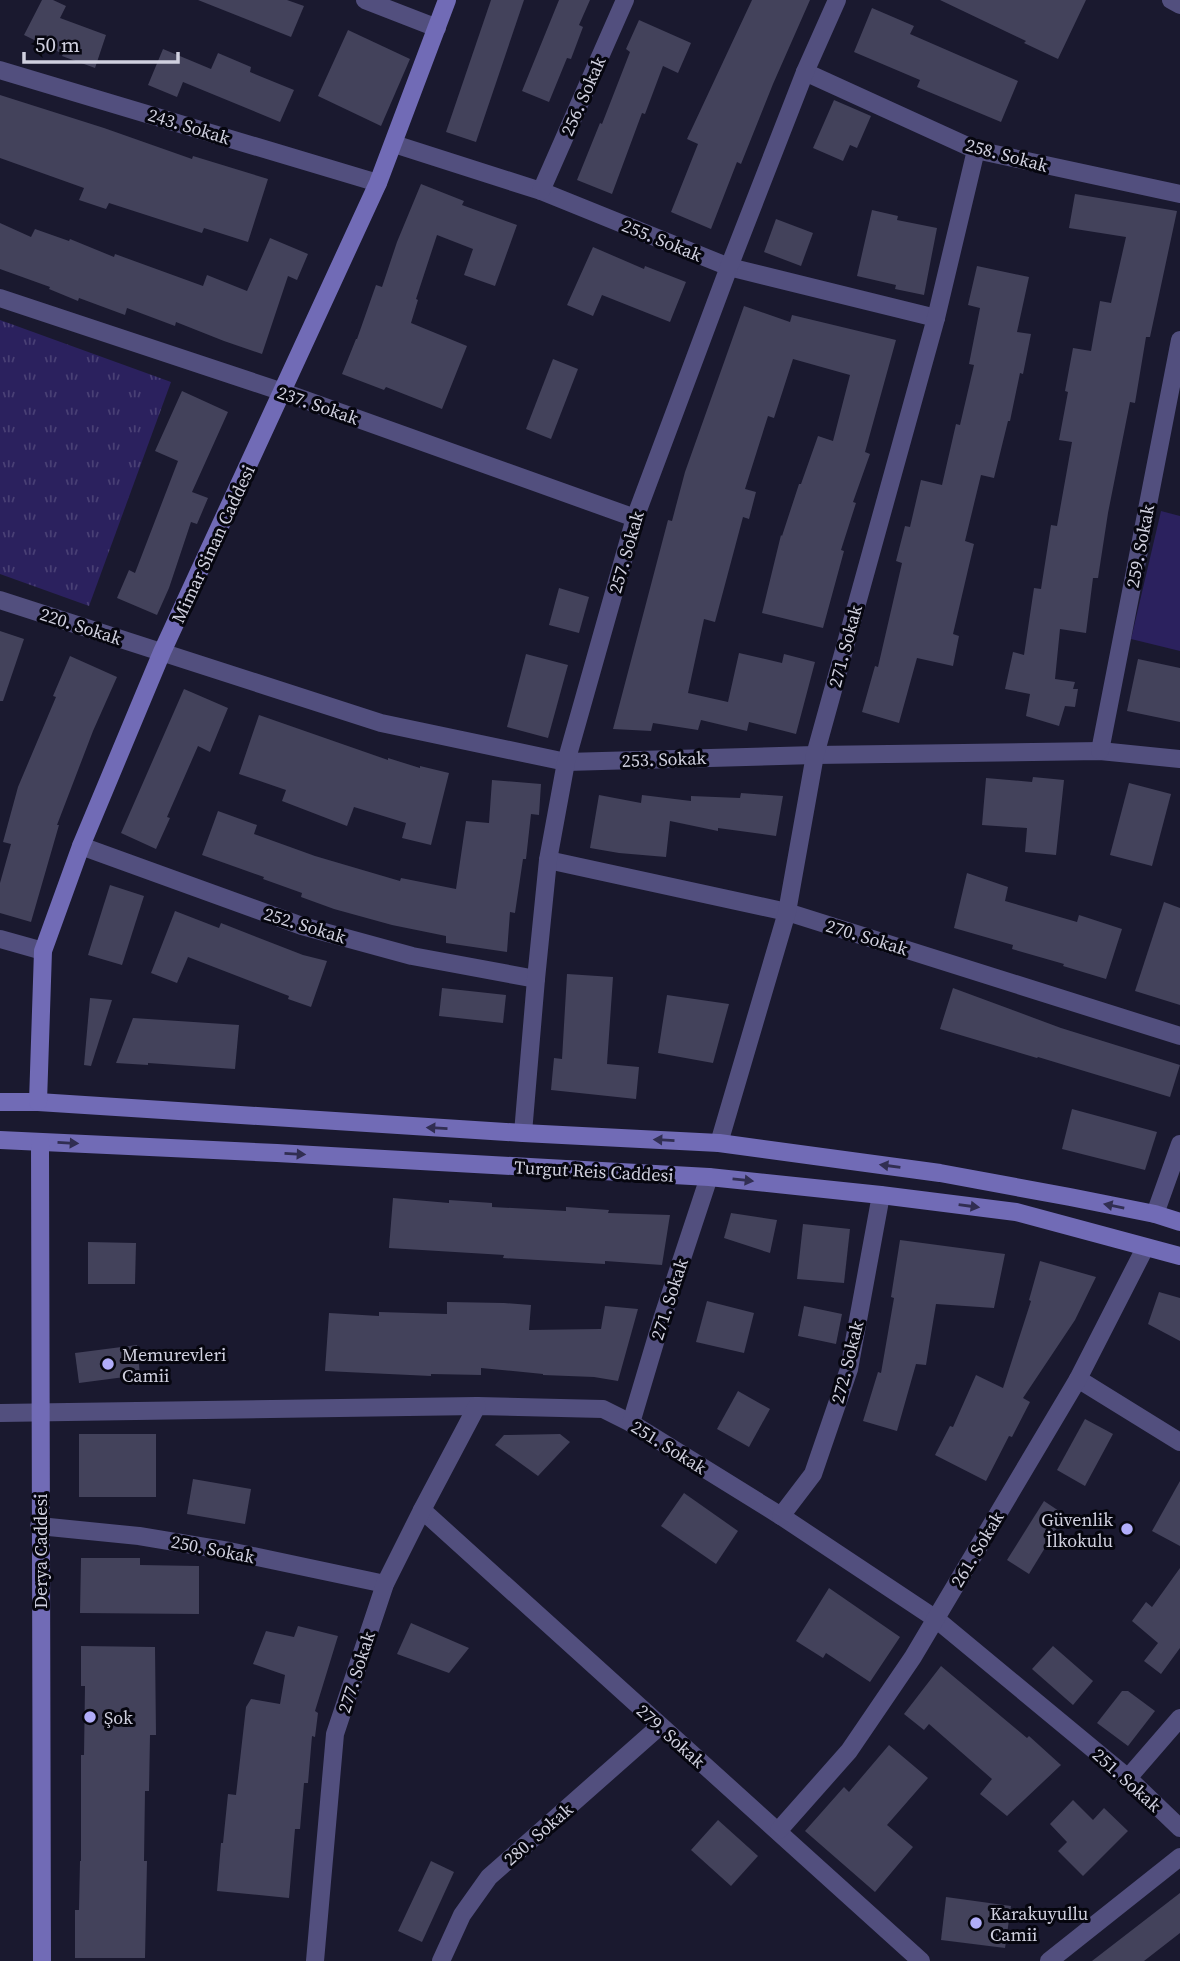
<svg xmlns="http://www.w3.org/2000/svg" width="1180" height="1961" font-family="'Source Serif 4',serif">
  <style>
    .grass { fill: url(#grass-tufts) }
    .park { fill: #2b215e }
    .building { fill: #43425b }
    .lines { fill: none; stroke-linecap: round; stroke-linejoin: round }
    .street { stroke: #524f7e; stroke-width: 18 }
    .secondary { stroke: #716bb6; stroke-width: 18 }
    .oneway { fill: #312e52 }
    .poi-dot { fill: #b1adfa; stroke: #06060f; stroke-width: 2.5 }
    .labels { text-anchor: middle; dominant-baseline: central; stroke-width: 6; stroke-linejoin: round; paint-order: stroke }
    .street-label { font-size: 18px; fill: #d0d0df; stroke: #06060f }
    .poi-label { font-size: 18px; fill: #d0d0df; stroke: #06060f; text-anchor: start }
  </style>
  <defs>
    <pattern id="grass-tufts" width="24" height="20" patternUnits="userSpaceOnUse" patternTransform="scale(1.75)"><rect width="24" height="20" fill="#2b215e"/><path d="M3 7l-1-3M5 7V3M7 7l1-3M15 17l-1-3M17 17v-4M19 17l1-3" fill="none" stroke="#494075"/></pattern>
  </defs>
  <rect width="100%" height="100%" fill="#1a192f"/>
  <polygon class="grass" points="0,320 171,382 89,606 0,574"/>
  <polygon class="park" points="1161,511 1180,516 1180,651 1131,639"/>
  <g class="building">
    <polygon points="42,0 53,0 66,6 60,18 106,35 95,68 62,56 63,54 24,35"/>
    <polygon points="198,0 287,0 304,6 291,37"/>
    <polygon points="491,0 524,0 476,142 446,132"/>
    <polygon points="559,0 590,0 579,25 583,27 571,59 567,58 549,102 522,91"/>
    <polygon points="752,0 810,0 773,84 741,164 737,162 711,229 671,212 698,144 687,139"/>
    <polygon points="940,0 1086,0 1058,59 1024,43 1026,41"/>
    <polygon points="872,8 914,26 910,34 1018,81 1001,122 917,87 920,80 854,52"/>
    <polygon points="639,20 691,43 678,73 663,66 645,114 642,113 612,194 577,180 600,123 602,124 630,52 626,49"/>
    <polygon points="348,30 410,59 381,126 318,96"/>
    <polygon points="163,49 211,69 218,53 251,67 250,72 294,90 280,122 183,82 177,97 148,85"/>
    <polygon points="0,95 104,128 192,159 193,156 268,179 248,242 204,228 202,233 109,203 106,209 79,200 84,188 0,158"/>
    <polygon points="834,100 871,116 857,148 850,145 843,161 813,148"/>
    <polygon points="421,184 464,201 462,205 517,225 495,286 464,275 473,249 437,235 416,299 418,300 411,323 467,346 442,409 386,387 384,390 342,374 356,339 357,339 376,285 382,287 397,242"/>
    <polygon points="1075,194 1177,211 1150,337 1146,337 1135,403 1130,402 1108,513 1098,578 1093,578 1086,633 1060,629 1055,679 1075,682 1073,689 1078,689 1075,707 1065,706 1059,726 1026,716 1030,694 1005,689 1013,652 1024,655 1034,588 1041,589 1051,525 1057,526 1072,442 1059,440 1068,392 1065,391 1073,348 1091,351 1100,301 1111,303 1126,237 1069,228"/>
    <polygon points="872,210 898,216 897,220 937,228 924,295 895,289 896,285 857,276"/>
    <polygon points="776,219 813,233 801,266 764,252"/>
    <polygon points="0,223 31,237 35,229 69,241 70,239 114,257 115,254 203,286 207,275 247,291 270,238 308,254 297,280 288,276 262,354 224,341 176,322 175,326 127,308 125,315 79,298 78,301 49,289 50,287 0,269"/>
    <polygon points="593,247 644,269 645,266 686,282 670,322 602,295 593,316 567,305"/>
    <polygon points="977,266 1029,277 1017,332 1031,334 1023,374 1020,373 1010,421 1008,421 994,478 981,475 965,541 974,544 953,634 959,636 953,666 917,658 899,723 862,712 875,666 878,667 902,563 896,561 905,526 910,527 921,480 942,485 956,424 960,425 974,365 969,364 980,308 968,305"/>
    <polygon points="744,306 790,322 792,315 896,340 865,452 870,454 853,502 856,503 841,550 844,551 823,628 762,613 781,535 782,536 799,484 801,484 818,436 833,441 850,375 793,359 774,418 768,416 745,489 756,492 749,519 743,517 715,622 704,619 688,693 728,702 739,653 782,663 784,654 815,662 796,734 749,722 747,731 701,720 698,730 653,723 651,731 613,729 668,520 672,521 685,472"/>
    <polygon points="553,359 578,369 551,439 526,429"/>
    <polygon points="182,391 228,412 192,492 208,498 197,524 191,522 169,588 157,615 117,598 129,570 135,573 178,461 155,451"/>
    <polygon points="559,588 589,597 579,633 549,625"/>
    <polygon points="0,631 24,639 3,701 0,701"/>
    <polygon points="526,654 568,665 548,738 507,727"/>
    <polygon points="70,656 117,677 93,731 57,825 59,825 31,922 0,913 0,883 11,844 3,842 18,787 56,697 53,696"/>
    <polygon points="1138,659 1180,668 1180,722 1127,711"/>
    <polygon points="184,689 228,708 210,752 198,746 167,817 170,818 156,849 121,833"/>
    <polygon points="259,715 388,760 388,758 420,768 420,766 449,773 431,845 402,838 406,823 354,807 347,826 282,801 286,790 239,774"/>
    <polygon points="1033,777 1064,780 1056,855 1025,852 1027,828 982,825 986,778 1032,782"/>
    <polygon points="492,780 541,784 539,815 531,814 526,859 523,859 515,913 510,912 507,952 446,943 446,936 392,925 334,909 301,897 302,893 263,879 264,877 202,855 218,811 257,825 254,834 315,856 400,881 401,878 456,889 466,821 489,823"/>
    <polygon points="1129,783 1171,794 1152,866 1110,855"/>
    <polygon points="741,793 783,796 776,836 718,828 718,831 670,821 666,857 619,853 590,848 599,795 641,803 642,795 691,801 691,796 740,798"/>
    <polygon points="967,873 1008,887 1005,901 1077,922 1079,915 1122,929 1106,979 1063,966 1064,964 1012,949 1013,945 954,928"/>
    <polygon points="110,885 144,896 122,965 88,955"/>
    <polygon points="1164,902 1180,908 1180,1005 1135,991"/>
    <polygon points="175,911 219,928 221,923 303,955 327,961 311,1007 288,999 289,996 188,957 177,983 151,973"/>
    <polygon points="567,974 613,977 607,1064 639,1067 636,1099 551,1090 554,1058 562,1059"/>
    <polygon points="442,988 506,995 503,1023 439,1016"/>
    <polygon points="953,988 1061,1028 1180,1065 1170,1097 1038,1057 1037,1058 940,1029"/>
    <polygon points="667,995 729,1004 713,1063 658,1053"/>
    <polygon points="90,998 112,1000 91,1066 84,1065"/>
    <polygon points="133,1018 239,1025 235,1069 148,1063 148,1065 116,1063"/>
    <polygon points="1072,1109 1157,1132 1145,1170 1062,1149"/>
    <polygon points="393,1198 449,1203 449,1200 492,1203 492,1207 566,1211 566,1207 609,1210 608,1213 670,1215 662,1265 605,1261 605,1264 503,1258 504,1255 389,1248"/>
    <polygon points="731,1213 777,1220 770,1253 724,1238"/>
    <polygon points="803,1224 850,1229 844,1283 797,1279"/>
    <polygon points="900,1240 1005,1254 994,1308 936,1304 926,1365 916,1364 897,1431 863,1421 878,1372 881,1373 894,1298 891,1297"/>
    <polygon points="88,1242 136,1243 135,1284 88,1284"/>
    <polygon points="1040,1261 1096,1277 1075,1320 1023,1398 1030,1402 1012,1437 1009,1436 986,1481 935,1455 950,1426 953,1427 976,1375 1003,1388 1031,1301 1029,1300"/>
    <polygon points="1159,1292 1180,1298 1180,1341 1148,1324"/>
    <polygon points="707,1301 754,1313 744,1353 696,1342"/>
    <polygon points="447,1302 504,1303 531,1305 529,1330 601,1329 605,1306 638,1309 618,1381 594,1377 543,1375 543,1374 481,1368 481,1375 431,1374 431,1376 325,1371 329,1313 379,1316 379,1312 447,1314"/>
    <polygon points="804,1306 842,1314 836,1344 798,1336"/>
    <polygon points="137,1345 140,1375 79,1383 75,1353"/>
    <polygon points="738,1391 770,1409 749,1447 717,1429"/>
    <polygon points="1085,1419 1113,1434 1085,1486 1057,1470"/>
    <rect x="79" y="1434" width="77" height="63"/>
    <polygon points="560,1434 570,1442 538,1476 495,1445 504,1435"/>
    <polygon points="193,1479 251,1489 245,1524 187,1514"/>
    <polygon points="1180,1481 1180,1546 1152,1531"/>
    <polygon points="684,1493 738,1531 716,1564 661,1526"/>
    <polygon points="1044,1501 1065,1515 1029,1574 1007,1560"/>
    <polygon points="81,1558 140,1558 140,1565 199,1566 199,1614 80,1613"/>
    <polygon points="1180,1568 1180,1648 1161,1674 1144,1661 1158,1643 1132,1621 1146,1602 1152,1607"/>
    <polygon points="829,1588 900,1637 870,1682 826,1653 823,1658 796,1641"/>
    <polygon points="411,1623 469,1648 449,1673 397,1654"/>
    <polygon points="298,1626 338,1636 315,1711 318,1713 315,1737 312,1736 308,1783 304,1783 300,1829 295,1829 289,1898 217,1891 221,1843 223,1843 228,1794 236,1795 246,1707 251,1699 280,1704 285,1675 253,1664 266,1631 294,1637"/>
    <polygon points="81,1646 155,1647 156,1735 150,1735 149,1791 145,1791 144,1861 147,1861 145,1958 75,1958 75,1910 79,1910 80,1861 81,1861 81,1755 84,1755 85,1686 81,1686"/>
    <polygon points="1053,1646 1093,1681 1073,1705 1032,1669"/>
    <polygon points="941,1666 1027,1738 1029,1736 1061,1765 1007,1816 980,1794 992,1779 929,1724 924,1730 904,1714"/>
    <polygon points="1122,1691 1128,1691 1155,1711 1128,1746 1097,1723"/>
    <polygon points="889,1745 928,1778 887,1825 913,1847 875,1892 805,1831 844,1787 849,1792"/>
    <polygon points="1073,1800 1093,1820 1104,1808 1128,1831 1083,1876 1058,1851 1067,1842 1050,1824"/>
    <polygon points="718,1820 758,1856 731,1886 691,1850"/>
    <polygon points="431,1861 454,1872 422,1942 398,1931"/>
    <polygon points="1180,1893 1180,1933 1144,1961 1092,1961"/>
    <polygon points="946,1897 1011,1906 1005,1948 941,1940"/>
  </g>
  <g class="lines">
    <g class="street">
      <polyline points="365,0 437,28"/>
      <polyline points="1171,0 1180,5"/>
      <polyline points="0,70 378,183"/>
      <polyline points="805,72 976,150 1180,194"/>
      <polyline points="394,144 541,191 729,267 936,318"/>
      <polyline points="541,191 625,0"/>
      <polyline points="0,298 283,392 635,518"/>
      <polyline points="0,600 381,723 566,762 815,755 1100,751 1180,759"/>
      <polyline points="1100,751 1180,340"/>
      <polyline points="81,846 302,926 412,956 536,979"/>
      <polyline points="548,860 787,912 1180,1036"/>
      <polyline points="0,939 43,951"/>
      <polyline points="523,1133 536,979 548,860 566,762 635,518 729,267 805,72 837,0"/>
      <polyline points="719,1143 787,912 815,755 936,318 976,150"/>
      <polyline points="1155,1214 1180,1144"/>
      <polyline points="1078,1379 1180,1442"/>
      <polyline points="0,1413 477,1406 603,1409 631,1423 781,1516 936,1619 1128,1778 1180,1828"/>
      <polyline points="631,1423 662,1319 709,1177"/>
      <polyline points="422,1510 921,1961"/>
      <polyline points="781,1516 813,1474 849,1369 881,1195"/>
      <polyline points="39,1526 139,1536 229,1551 385,1584"/>
      <polyline points="1128,1778 1180,1718"/>
      <polyline points="779,1830 849,1751 913,1657 1078,1379 1145,1248"/>
      <polyline points="315,1961 335,1734 385,1584 422,1510 477,1406"/>
      <polyline points="441,1961 462,1915 489,1877 660,1726"/>
      <polyline points="1049,1961 1180,1857"/>
    </g>
    <g class="secondary">
      <polyline points="0,1102 38,1102 523,1133 719,1143 940,1173 1070,1197 1155,1214 1180,1222"/>
      <polyline points="38,1102 43,951 81,846 162,652 378,183 447,0"/>
      <polyline points="0,1140 277,1153 709,1177 881,1195 1016,1212 1180,1256"/>
      <polyline points="40,1142 42,1961"/>
    </g>
  </g>
  <defs><path id="oneway-solid" d="M-6-.8H1V-3.2L6.5 0L1 3.2V.8H-6Z" transform="scale(1.75)"/></defs>
  <g class="oneway">
    <use href="#oneway-solid" transform="translate(437 1128) rotate(-177)"/>
    <use href="#oneway-solid" transform="translate(664 1140) rotate(-177)"/>
    <use href="#oneway-solid" transform="translate(68 1143) rotate(3)"/>
    <use href="#oneway-solid" transform="translate(295 1154) rotate(3)"/>
    <use href="#oneway-solid" transform="translate(890 1166) rotate(-172)"/>
    <use href="#oneway-solid" transform="translate(743 1180) rotate(6)"/>
    <use href="#oneway-solid" transform="translate(969 1206) rotate(8)"/>
    <use href="#oneway-solid" transform="translate(1114 1206) rotate(-168)"/>
  </g>
  <g class="poi-dot">
    <circle cx="108" cy="1364" r="7"/>
    <circle cx="1127" cy="1529" r="7"/>
    <circle cx="90" cy="1717" r="7"/>
    <circle cx="976" cy="1923" r="7"/>
  </g>
  <g class="labels">
    <g class="street-label">
      <text transform="translate(583 96) rotate(-66)">256. Sokak</text>
      <text transform="translate(189 126) rotate(17)">243. Sokak</text>
      <text transform="translate(1007 155) rotate(15)">258. Sokak</text>
      <text transform="translate(662 240) rotate(22)">255. Sokak</text>
      <text transform="translate(318 405) rotate(19)">237. Sokak</text>
      <text transform="translate(213 544) rotate(-65)">Mimar Sinan Caddesi</text>
      <text transform="translate(1140 546) rotate(-79)">259. Sokak</text>
      <text transform="translate(626 552) rotate(-74)">257. Sokak</text>
      <text transform="translate(81 626) rotate(18)">220. Sokak</text>
      <text transform="translate(845 646) rotate(-75)">271. Sokak</text>
      <text transform="translate(664 759) rotate(-2)">253. Sokak</text>
      <text transform="translate(305 925) rotate(17)">252. Sokak</text>
      <text transform="translate(867 937) rotate(17)">270. Sokak</text>
      <text transform="translate(594 1171) rotate(3)">Turgut Reis Caddesi</text>
      <text transform="translate(669 1299) rotate(-72)">271. Sokak</text>
      <text transform="translate(847 1362) rotate(-76)">272. Sokak</text>
      <text transform="translate(669 1447) rotate(32)">251. Sokak</text>
      <text transform="translate(213 1549) rotate(11)">250. Sokak</text>
      <text transform="translate(977 1549) rotate(-59)">261. Sokak</text>
      <text transform="translate(40 1551) rotate(-90)">Derya Caddesi</text>
      <text transform="translate(356 1672) rotate(-72)">277. Sokak</text>
      <text transform="translate(671 1736) rotate(42)">279. Sokak</text>
      <text transform="translate(1127 1780) rotate(42)">251. Sokak</text>
      <text transform="translate(538 1834) rotate(-41)">280. Sokak</text>
    </g>
    <g class="poi-label">
      <text x="122" y="1354">Memurevleri<tspan x="122" dy="21">Camii</tspan></text>
      <text x="1113" y="1519" text-anchor="end">Güvenlik<tspan x="1113" dy="21">İlkokulu</tspan></text>
      <text x="104" y="1717">Şok</text>
      <text x="990" y="1913">Karakuyullu<tspan x="990" dy="21">Camii</tspan></text>
    </g>
  </g>
  <path d="M24 52v10h154v-10" fill="none" stroke="#d0d0df" stroke-width="3.5"/>
  <text x="35" y="52" font-size="21" fill="#d0d0df" stroke="#06060f" stroke-width="5" paint-order="stroke">50 m</text>
</svg>
